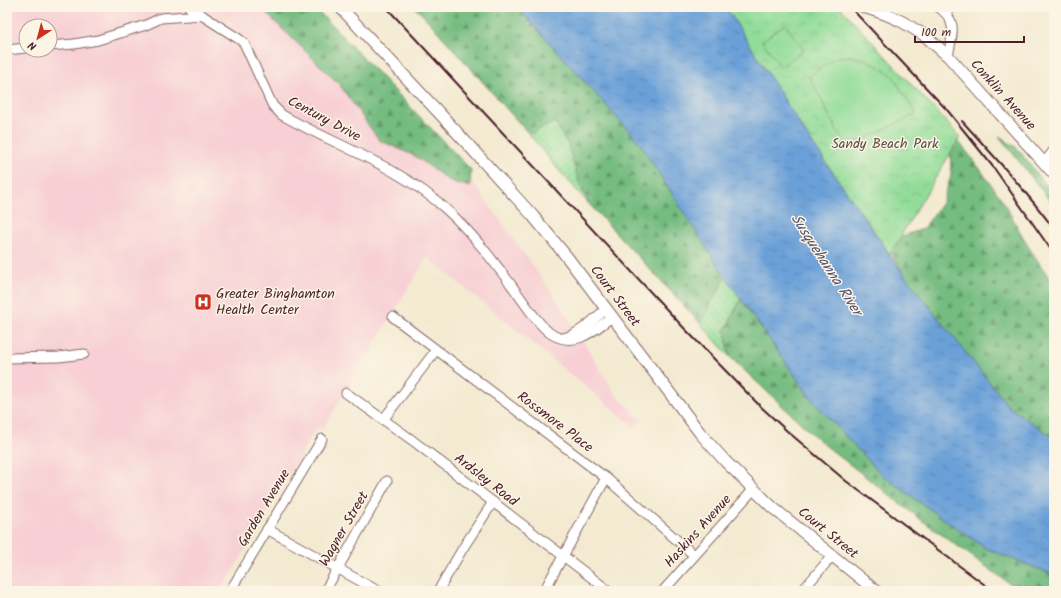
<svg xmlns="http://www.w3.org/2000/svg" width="1061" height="598" font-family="Kalam,sans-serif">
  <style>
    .built { fill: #f7cfd4; fill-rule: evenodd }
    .grass { fill: url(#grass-dots); stroke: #6e7e62 }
    .forest { fill: url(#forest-firs); stroke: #5f6e56 }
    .park { fill: url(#park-crowns); stroke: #6e7e62 }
    .pitch { fill: #91dc98; stroke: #6e7e62 }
    .water { fill: url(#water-ripples); stroke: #5a6082 }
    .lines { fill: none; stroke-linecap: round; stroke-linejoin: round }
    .minor-casing { stroke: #856665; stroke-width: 11 }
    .major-casing { stroke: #856665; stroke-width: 13 }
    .minor { stroke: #fff; stroke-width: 9 }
    .major { stroke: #fff; stroke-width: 11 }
    .rail { stroke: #4a1f2b; stroke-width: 2 }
    .labels { text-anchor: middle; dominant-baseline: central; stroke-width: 3; stroke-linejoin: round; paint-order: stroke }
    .street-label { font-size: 14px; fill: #4a1f2b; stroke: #fcf5e5 }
    .park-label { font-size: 14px; fill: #5c4e46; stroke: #fcf5e5 }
    .poi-label { font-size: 14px; fill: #4a1f2b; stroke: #fcf5e5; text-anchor: start }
    .water-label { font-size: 15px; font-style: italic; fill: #575370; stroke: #fcf5e5 }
  </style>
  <defs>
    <pattern id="grass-dots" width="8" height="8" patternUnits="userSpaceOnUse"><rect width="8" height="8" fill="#91dc98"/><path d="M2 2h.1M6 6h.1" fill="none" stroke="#7fbc83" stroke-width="1.8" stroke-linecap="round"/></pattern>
    <pattern id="forest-firs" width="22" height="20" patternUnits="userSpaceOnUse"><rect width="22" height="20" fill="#74bc80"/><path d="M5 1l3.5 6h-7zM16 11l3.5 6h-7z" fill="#619869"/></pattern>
    <pattern id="park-crowns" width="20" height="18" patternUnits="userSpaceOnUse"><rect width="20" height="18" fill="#91dc98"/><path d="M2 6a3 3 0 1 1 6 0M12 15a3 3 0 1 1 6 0" fill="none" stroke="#7fbc83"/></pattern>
    <pattern id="water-ripples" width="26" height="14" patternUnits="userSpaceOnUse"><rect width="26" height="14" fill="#6ba0d8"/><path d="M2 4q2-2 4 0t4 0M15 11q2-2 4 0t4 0" fill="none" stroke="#5a82af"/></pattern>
  </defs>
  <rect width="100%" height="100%" fill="#fcf5e5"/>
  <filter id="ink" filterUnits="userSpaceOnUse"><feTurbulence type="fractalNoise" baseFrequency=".025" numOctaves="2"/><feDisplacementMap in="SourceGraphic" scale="8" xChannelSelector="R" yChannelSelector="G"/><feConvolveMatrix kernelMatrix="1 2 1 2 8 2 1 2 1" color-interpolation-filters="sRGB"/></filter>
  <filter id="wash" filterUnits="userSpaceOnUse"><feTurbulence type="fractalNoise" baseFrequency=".012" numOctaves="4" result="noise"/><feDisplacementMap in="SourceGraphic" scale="16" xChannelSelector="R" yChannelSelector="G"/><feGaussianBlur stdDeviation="0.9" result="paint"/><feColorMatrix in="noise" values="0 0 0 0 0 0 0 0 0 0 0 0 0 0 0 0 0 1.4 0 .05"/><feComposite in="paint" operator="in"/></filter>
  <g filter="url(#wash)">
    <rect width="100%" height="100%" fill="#f3ead1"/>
    <path class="built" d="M7 7H295L471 180 554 295 616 395 642 420 635 427 427 257 322 430 317 427 221 591H7ZM26 26H50V50H26Z"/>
    <g class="grass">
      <polygon points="555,122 568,145 579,182 589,204 555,166 529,134"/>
      <polygon points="726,277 741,299 725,331 730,357 700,323"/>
    </g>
    <g class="forest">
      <polygon points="260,7 312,7 323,16 471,170 470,187 450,181 415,156 379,140 339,84"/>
      <polygon points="414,7 517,7 639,142 726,277 700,323 589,204 579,182 568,145 555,122 529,134 423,15"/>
      <polygon points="950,131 975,162 1003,201 1028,246 1054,285 1054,438 1009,407 904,275 866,209 886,231 902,236 923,229 942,203 951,176"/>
      <polygon points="999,136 1017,148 1054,195 1054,206"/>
      <polygon points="741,299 812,400 883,476 985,548 1054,575 1054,591 1020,591 920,519 821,442 730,357 725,331"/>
    </g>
    <polygon class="park" points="726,7 841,8 960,137 890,254 806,134"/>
    <g class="pitch">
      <polygon points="785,24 804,50 781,67 762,41"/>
      <polygon points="852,56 871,62 892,75 916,114 846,148 809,76 837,57"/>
    </g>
    <polygon class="water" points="517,7 726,7 806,134 904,275 1009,407 1054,438 1054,575 985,548 883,476 812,400 720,269 639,142"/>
  </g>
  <g filter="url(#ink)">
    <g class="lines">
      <g class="minor-casing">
        <g id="minor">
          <path d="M189 7 239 39 244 43 270 100 273 106 282 115C337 146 399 166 447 210 472 233 492 259 512 286 522 299 540 328 553 335 577 348 594 330 612 317"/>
          <path d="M938 7C959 21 952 35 948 56"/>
          <polyline points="50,46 74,44 98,40 146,25 161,18 202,15"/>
          <polyline points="7,50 26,48"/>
          <polyline points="1044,163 1054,150"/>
          <polyline points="393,317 606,478 694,555"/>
          <path d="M563 338C579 335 594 319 606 309"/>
          <polyline points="7,358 59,357 84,354"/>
          <polyline points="346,393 412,440 609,591"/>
          <polyline points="383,420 436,350"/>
          <polyline points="267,529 378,591"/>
          <polyline points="230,591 322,439"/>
          <polyline points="325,591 387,481"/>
          <polyline points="438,591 463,548 493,502"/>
          <polyline points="544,591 606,478"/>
          <polyline points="663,591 753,490"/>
          <polyline points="802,591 832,556"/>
        </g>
      </g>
      <g class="major-casing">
        <g id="major">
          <polyline points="340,7 442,116 533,216 567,257 700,433 725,461 772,507 876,591"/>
          <polyline points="864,7 885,14 901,21 924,35 948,56 1054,174"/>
        </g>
      </g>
      <use href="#minor" class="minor"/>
      <use href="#major" class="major"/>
      <g class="rail">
        <polyline points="386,7 683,327 759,405 787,431 846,481 993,591"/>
        <polyline points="850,7 948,111 994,168 1054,254"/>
        <path d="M962 121C994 156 1026 191 1054 229"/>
      </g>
    </g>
  </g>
  <defs>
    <g id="hospital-square" transform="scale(0.9)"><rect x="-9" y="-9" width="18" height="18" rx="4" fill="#c8321e" stroke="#fcf5e5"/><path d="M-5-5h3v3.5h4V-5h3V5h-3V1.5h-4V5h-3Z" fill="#fff"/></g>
  </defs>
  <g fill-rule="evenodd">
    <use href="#hospital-square" x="203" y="302"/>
  </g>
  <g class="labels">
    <g class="street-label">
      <text transform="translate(1003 95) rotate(48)">Conklin Avenue</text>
      <text transform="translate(324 119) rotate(28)">Century Drive</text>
      <text transform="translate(615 296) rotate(53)">Court Street</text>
      <text transform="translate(555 422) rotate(37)">Rossmore Place</text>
      <text transform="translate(486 480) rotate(38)">Ardsley Road</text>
      <text transform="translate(264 508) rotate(-59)">Garden Avenue</text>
      <text transform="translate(344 529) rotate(-60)">Wagner Street</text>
      <text transform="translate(698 531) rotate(-48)">Haskins Avenue</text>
      <text transform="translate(828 533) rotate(39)">Court Street</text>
    </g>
    <g class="park-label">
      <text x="885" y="144">Sandy Beach Park</text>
    </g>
    <g class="poi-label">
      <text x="216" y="294">Greater Binghamton<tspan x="216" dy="16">Health Center</tspan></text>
    </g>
    <g class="water-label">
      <text transform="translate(826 265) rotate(57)">Susquehanna River</text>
    </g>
  </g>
  <rect width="1061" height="598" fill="none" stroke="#fcf5e5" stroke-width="24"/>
  <g transform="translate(38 38) rotate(216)"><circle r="19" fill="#fcf5e5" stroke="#b59f9b"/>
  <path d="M0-3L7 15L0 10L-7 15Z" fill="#c8321e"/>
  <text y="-6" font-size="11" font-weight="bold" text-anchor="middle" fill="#4a1f2b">N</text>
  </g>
  <path d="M915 36v6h109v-6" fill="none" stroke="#4a1f2b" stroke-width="2"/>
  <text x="921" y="36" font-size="12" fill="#4a1f2b" stroke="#fcf5e5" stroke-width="3" paint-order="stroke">100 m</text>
</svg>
